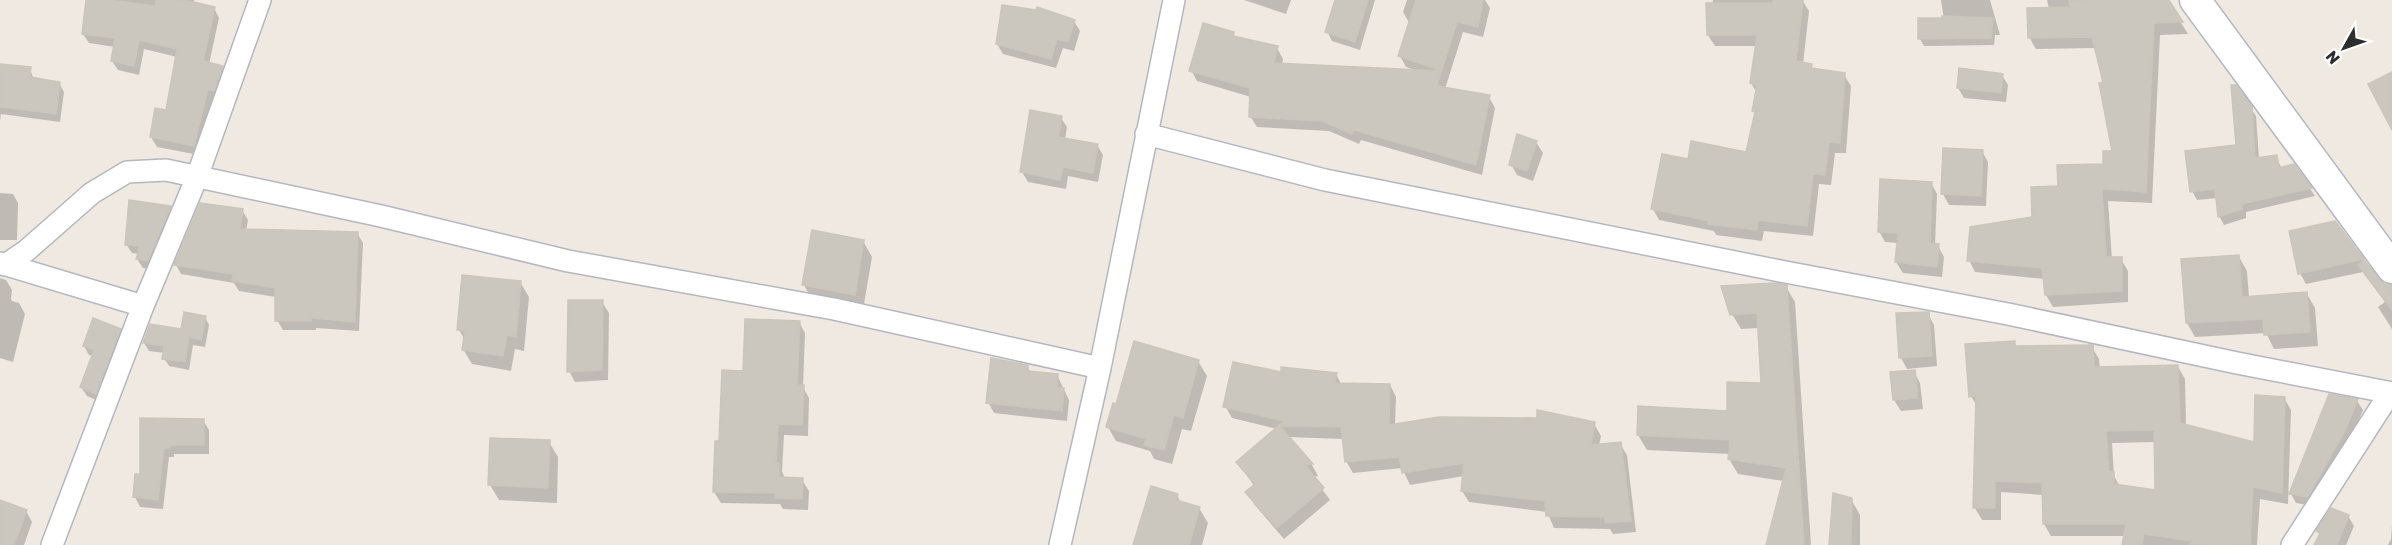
<svg xmlns="http://www.w3.org/2000/svg" width="2392" height="545" font-family="Rubik,sans-serif">
<style>
.shadow{fill:#0003;fill-rule:evenodd}
.building{fill:#cbc7bf;stroke:#cbc5ba;stroke-width:1.5;fill-rule:evenodd}
.lines{fill:none;stroke-linecap:round;stroke-linejoin:round}
.street-casing{stroke:#b4b7c1;stroke-width:24}
.secondary-casing{stroke:#b4b7c1;stroke-width:33}
.street{stroke:#fff;stroke-width:21}
.secondary{stroke:#fff;stroke-width:30}
</style>
<rect width="100%" height="100%" fill="#efe9e1"/>
<path class="shadow" d="M 87,0 L 194,0 L 194,4 L 214,8 L 219,18 L 209,64 L 222,68 L 227,77 L 219,99 L 213,98 L 199,155 L 157,147 L 151,137 L 167,112 L 177,57 L 144,49 L 139,75 L 118,70 L 112,61 L 115,47 L 89,43 L 83,34 Z
M 1244,0 L 1291,0 L 1286,14 Z
M 1335,0 L 1375,0 L 1360,50 L 1332,41 L 1327,31 Z
M 1407,0 L 1485,0 L 1490,8 L 1483,37 L 1463,32 L 1445,89 L 1489,97 L 1495,108 L 1482,175 L 1361,140 L 1359,144 L 1329,131 L 1257,127 L 1250,116 L 1251,97 L 1197,81 L 1191,70 L 1233,33 L 1236,38 L 1277,48 L 1283,59 L 1282,65 L 1415,70 L 1406,67 L 1400,56 L 1410,24 L 1403,12 Z
M 1713,0 L 1802,0 L 1809,11 L 1803,64 L 1811,66 L 1812,68 L 1844,75 L 1851,86 L 1846,153 L 1835,153 L 1831,185 L 1819,184 L 1813,236 L 1764,231 L 1762,241 L 1716,235 L 1714,231 L 1659,220 L 1653,209 L 1689,161 L 1747,154 L 1756,115 L 1754,111 L 1757,93 L 1751,83 L 1757,46 L 1715,46 L 1708,35 Z
M 1941,0 L 1990,0 L 2000,35 L 1995,35 L 1994,45 L 1924,46 L 1920,39 L 1944,20 Z
M 2047,0 L 2167,0 L 2188,34 L 2160,35 L 2152,203 L 2108,201 L 2112,259 L 2121,259 L 2128,271 L 2128,302 L 2053,307 L 2046,295 L 2045,279 L 1975,272 L 1969,260 L 2033,219 L 2059,187 L 2104,165 L 2114,153 L 2104,83 L 2096,48 L 2036,49 L 2029,37 L 2049,9 Z
M 1074,21 L 1080,31 L 1074,51 L 1063,48 L 1056,68 L 1003,54 L 997,44 Z
M 0,63 L 0,66 L 30,69 L 34,80 L 59,83 L 64,92 L 60,122 L 1,114 L 0,121 Z
M 2002,75 L 2008,85 L 2006,102 L 1964,98 L 1958,88 Z
M 2250,107 L 2256,116 L 2259,159 L 2276,157 L 2282,169 L 2294,166 L 2315,196 L 2246,212 L 2246,218 L 2224,225 L 2219,216 L 2218,198 L 2197,200 L 2192,191 L 2237,147 Z
M 1061,118 L 1067,127 L 1065,139 L 1097,145 L 1103,155 L 1098,182 L 1068,176 L 1066,189 L 1028,182 L 1022,172 Z
M 1536,142 L 1543,153 L 1533,181 L 1517,175 L 1511,164 Z
M 1982,151 L 1988,162 L 1986,206 L 1949,205 L 1943,194 Z
M 1931,183 L 1937,194 L 1935,245 L 1938,246 L 1944,257 L 1942,277 L 1903,273 L 1896,262 L 1898,243 L 1885,242 L 1879,231 Z
M 0,193 L 13,194 L 18,203 L 17,240 L 0,240 Z
M 170,207 L 175,216 L 153,269 L 143,268 L 137,259 L 139,254 L 132,253 L 126,244 Z
M 242,210 L 248,220 L 246,231 L 357,233 L 363,243 L 359,331 L 316,328 L 316,330 L 283,330 L 277,320 L 276,297 L 239,291 L 234,283 L 181,274 L 176,265 Z
M 2335,223 L 2384,285 L 2392,285 L 2392,329 L 2378,307 L 2385,302 L 2363,272 L 2306,284 L 2300,273 Z
M 863,241 L 872,257 L 863,310 L 813,301 L 804,285 Z
M 2239,257 L 2247,271 L 2249,298 L 2307,294 L 2315,308 L 2318,346 L 2274,349 L 2266,333 L 2195,337 L 2187,323 L 2183,260 Z
M 0,278 L 6,280 L 12,290 L 11,299 L 12,301 L 19,303 L 25,314 L 13,362 L 0,358 Z
M 520,282 L 529,297 L 524,351 L 515,349 L 511,371 L 472,364 L 463,349 L 465,340 L 459,330 Z
M 1786,287 L 1795,302 L 1811,545 L 1767,545 L 1784,481 L 1738,474 L 1729,459 L 1730,454 L 1647,450 L 1638,435 L 1728,413 L 1763,385 L 1759,328 L 1741,329 L 1732,314 Z
M 602,302 L 609,313 L 608,380 L 575,382 L 569,371 Z
M 1928,314 L 1934,325 L 1937,366 L 1907,369 L 1901,358 Z
M 205,317 L 209,325 L 205,347 L 193,345 L 189,370 L 169,366 L 164,358 L 165,353 L 149,351 L 144,343 L 182,331 Z
M 799,322 L 805,333 L 803,387 L 809,398 L 808,436 L 784,435 L 782,471 L 785,479 L 802,480 L 809,491 L 808,510 L 783,509 L 780,504 L 721,503 L 714,492 L 721,443 L 744,373 Z
M 120,330 L 125,339 L 101,402 L 87,396 L 81,387 L 94,356 L 89,355 L 84,346 Z
M 2014,343 L 2017,348 L 2092,347 L 2099,359 L 2100,369 L 2178,367 L 2185,379 L 2186,426 L 2255,444 L 2284,398 L 2291,410 L 2288,504 L 2260,499 L 2257,545 L 2123,545 L 2125,536 L 2051,536 L 2044,524 L 2044,495 L 2001,492 L 2001,520 L 1982,520 L 1975,508 L 1978,408 L 1971,396 ZM 2156,442 L 2156,492 L 2120,487 L 2114,476 L 2112,443 Z
M 1198,361 L 1207,376 L 1191,431 L 1182,429 L 1172,464 L 1154,459 L 1150,451 L 1116,441 L 1108,427 Z
M 1027,366 L 1031,373 L 1057,375 L 1069,400 L 1067,421 L 994,413 L 988,402 Z
M 1914,372 L 1920,383 L 1923,409 L 1901,411 L 1894,400 Z
M 1282,374 L 1336,374 L 1341,384 L 1390,385 L 1396,397 L 1395,426 L 1594,424 L 1601,436 L 1599,446 L 1620,444 L 1627,455 L 1636,532 L 1613,534 L 1610,529 L 1554,528 L 1547,512 L 1469,502 L 1462,491 L 1464,476 L 1410,485 L 1402,468 L 1353,473 L 1346,461 L 1344,439 L 1287,437 L 1312,465 L 1318,476 L 1313,477 L 1330,500 L 1284,539 L 1254,504 L 1247,492 L 1254,486 L 1238,462 L 1277,429 L 1232,418 L 1225,406 Z
M 2330,395 L 2357,401 L 2363,410 L 2351,439 L 2313,506 L 2296,503 L 2291,494 Z
M 141,420 L 203,420 L 209,430 L 209,454 L 174,454 L 174,457 L 169,457 L 163,509 L 140,507 L 135,497 L 142,476 Z
M 549,442 L 558,457 L 557,503 L 499,500 L 490,485 Z
M 1177,495 L 1181,503 L 1199,508 L 1208,523 L 1202,545 L 1135,545 Z
M 1851,499 L 1860,515 L 1860,545 L 1830,545 Z
M 0,502 L 26,511 L 32,522 L 24,545 L 3,545 L 0,543 Z
M 2348,516 L 2354,526 L 2346,545 L 2316,545 L 2320,536 L 2318,531 Z
M 2392,525 L 2392,545 L 2388,545 L 2391,539 Z"/>
<path class="building" d="M 86,0 L 109,0 L 155,6 L 156,0 L 189,1 L 215,7 L 203,61 L 223,66 L 214,91 L 208,89 L 194,146 L 150,137 L 155,108 L 166,110 L 177,49 L 139,40 L 134,66 L 111,61 L 115,38 L 82,34 Z
M 1335,0 L 1368,0 L 1355,42 L 1325,32 Z
M 1416,0 L 1483,0 L 1478,27 L 1457,22 L 1437,86 L 1490,95 L 1476,165 L 1354,130 L 1352,134 L 1322,121 L 1249,117 L 1250,88 L 1189,71 L 1203,23 L 1234,32 L 1233,36 L 1278,46 L 1274,63 L 1442,71 L 1398,56 Z
M 1773,0 L 1803,0 L 1796,61 L 1812,64 L 1811,68 L 1845,73 L 1840,143 L 1829,142 L 1825,175 L 1813,174 L 1807,226 L 1758,220 L 1757,230 L 1708,224 L 1709,221 L 1651,209 L 1662,154 L 1688,159 L 1691,141 L 1746,152 L 1755,112 L 1752,111 L 1757,85 L 1750,83 L 1757,35 L 1707,35 L 1706,3 L 1773,3 Z
M 2103,0 L 2169,0 L 2183,22 L 2154,23 L 2146,192 L 2102,189 L 2106,257 L 2122,257 L 2122,291 L 2045,295 L 2042,268 L 1967,261 L 1970,227 L 2032,217 L 2031,187 L 2058,186 L 2057,165 L 2103,164 L 2103,151 L 2112,151 L 2099,83 L 2103,82 L 2092,37 L 2028,38 L 2027,8 L 2070,7 L 2069,1 Z
M 1002,5 L 1036,10 L 1037,7 L 1075,20 L 1068,42 L 1057,39 L 1051,59 L 996,44 Z
M 1942,16 L 1993,18 L 1991,38 L 1918,39 L 1918,18 L 1942,18 Z
M 0,64 L 31,67 L 30,77 L 60,82 L 56,114 L 0,107 Z
M 1959,68 L 2003,74 L 2001,93 L 1957,88 Z
M 2392,72 L 2392,130 L 2368,84 Z
M 2231,85 L 2236,85 L 2252,106 L 2255,158 L 2277,155 L 2279,168 L 2294,164 L 2312,188 L 2242,204 L 2242,209 L 2218,217 L 2215,189 L 2190,192 L 2185,151 L 2236,145 Z
M 1030,110 L 1062,116 L 1058,137 L 1098,144 L 1093,173 L 1063,167 L 1060,180 L 1020,172 Z
M 1517,134 L 1537,141 L 1527,171 L 1509,165 Z
M 1943,148 L 1983,150 L 1981,196 L 1941,194 Z
M 1880,179 L 1932,182 L 1930,243 L 1939,244 L 1937,267 L 1895,262 L 1898,233 L 1878,232 Z
M 129,200 L 171,206 L 148,261 L 136,259 L 140,246 L 125,245 Z
M 200,203 L 243,209 L 240,229 L 358,232 L 355,322 L 311,318 L 311,321 L 275,321 L 275,288 L 232,281 L 233,274 L 174,265 Z
M 2335,221 L 2364,259 L 2298,274 L 2289,231 Z
M 812,230 L 864,240 L 855,295 L 802,285 Z
M 2239,255 L 2242,297 L 2307,292 L 2310,332 L 2264,335 L 2263,319 L 2186,323 L 2181,259 Z
M 2364,260 L 2379,279 L 2385,284 L 2392,285 L 2392,310 L 2358,265 Z
M 462,275 L 521,281 L 516,337 L 507,335 L 503,356 L 462,350 L 465,331 L 457,330 Z
M 1774,283 L 1787,285 L 1804,545 L 1766,545 L 1786,468 L 1728,459 L 1730,440 L 1637,435 L 1638,406 L 1727,411 L 1727,382 L 1761,383 L 1757,313 L 1730,315 L 1721,286 Z
M 568,300 L 603,300 L 602,370 L 567,372 Z
M 184,312 L 206,316 L 201,340 L 189,337 L 185,362 L 162,359 L 164,346 L 143,343 L 150,324 L 181,329 Z
M 1929,312 L 1932,356 L 1899,358 L 1896,313 Z
M 93,318 L 121,329 L 96,394 L 80,387 L 94,350 L 83,346 Z
M 745,319 L 800,321 L 797,385 L 804,385 L 802,425 L 778,424 L 776,463 L 779,463 L 779,477 L 803,478 L 802,499 L 775,498 L 776,493 L 713,492 L 715,441 L 719,441 L 722,370 L 743,371 Z
M 1134,341 L 1199,360 L 1183,418 L 1174,415 L 1164,450 L 1144,445 L 1146,439 L 1106,427 L 1113,403 L 1116,404 Z
M 2015,341 L 2015,346 L 2093,345 L 2094,367 L 2178,365 L 2180,423 L 2254,442 L 2255,395 L 2285,397 L 2282,493 L 2253,487 L 2250,545 L 2190,544 L 2191,541 L 2144,534 L 2142,545 L 2122,545 L 2126,524 L 2043,524 L 2042,483 L 1995,481 L 1995,508 L 1973,508 L 1976,396 L 1969,397 L 1965,344 ZM 2154,430 L 2155,490 L 2114,484 L 2114,472 L 2109,472 L 2106,431 Z
M 991,358 L 1028,365 L 1028,371 L 1058,374 L 1057,387 L 1064,388 L 1062,411 L 986,403 Z
M 1233,362 L 1281,372 L 1281,367 L 1337,373 L 1335,383 L 1390,384 L 1389,425 L 1439,417 L 1537,418 L 1537,410 L 1595,422 L 1591,445 L 1621,442 L 1631,521 L 1605,523 L 1605,517 L 1546,516 L 1545,501 L 1461,491 L 1464,463 L 1402,473 L 1399,457 L 1345,462 L 1341,427 L 1280,426 L 1313,464 L 1305,465 L 1324,488 L 1277,528 L 1245,492 L 1255,484 L 1236,462 L 1284,421 L 1223,407 Z
M 1915,370 L 1918,398 L 1893,400 L 1890,372 Z
M 2329,394 L 2358,399 L 2346,429 L 2308,497 L 2289,494 Z
M 140,418 L 204,419 L 204,445 L 170,445 L 170,448 L 164,448 L 158,500 L 133,497 L 135,474 L 140,474 Z
M 490,438 L 550,440 L 548,488 L 488,485 Z
M 1151,486 L 1178,494 L 1176,500 L 1200,507 L 1189,545 L 1133,545 Z
M 1833,493 L 1852,498 L 1851,545 L 1829,545 Z
M 0,500 L 27,510 L 14,545 L 0,545 Z
M 2331,508 L 2349,515 L 2337,545 L 2314,545 L 2320,533 L 2316,531 Z"/>
<g class="lines">
<defs>
<path id="street" d="M 1146,134 L 1325,180 L 1780,271 L 2008,314 L 2237,363 L 2392,393
M 0,263 L 143,306
M 5,265 L 26,251 L 92,193 L 127,172 L 166,170 L 381,216 L 568,261 L 834,309 L 1100,368
M 52,545 L 143,306 L 197,177 L 260,0
M 1060,545 L 1100,368 L 1174,0
M 2292,545 L 2390,393"/>
<path id="secondary" d="M 2195,0 L 2392,268"/>
</defs>
<use href="#street" class="street-casing"/>
<use href="#secondary" class="secondary-casing"/>
<use href="#street" class="street"/>
<use href="#secondary" class="secondary"/>
</g>
<g transform="translate(2344 48) rotate(230)" stroke="#ffffff" stroke-width="4.5" paint-order="stroke">
<path d="M0-4.5L10 22L0 15L-10 22Z" fill="#2e2e2e"/>
<text y="-9" font-size="16" font-weight="bold" text-anchor="middle" fill="#2e2e2e">N</text>
</g>
</svg>
